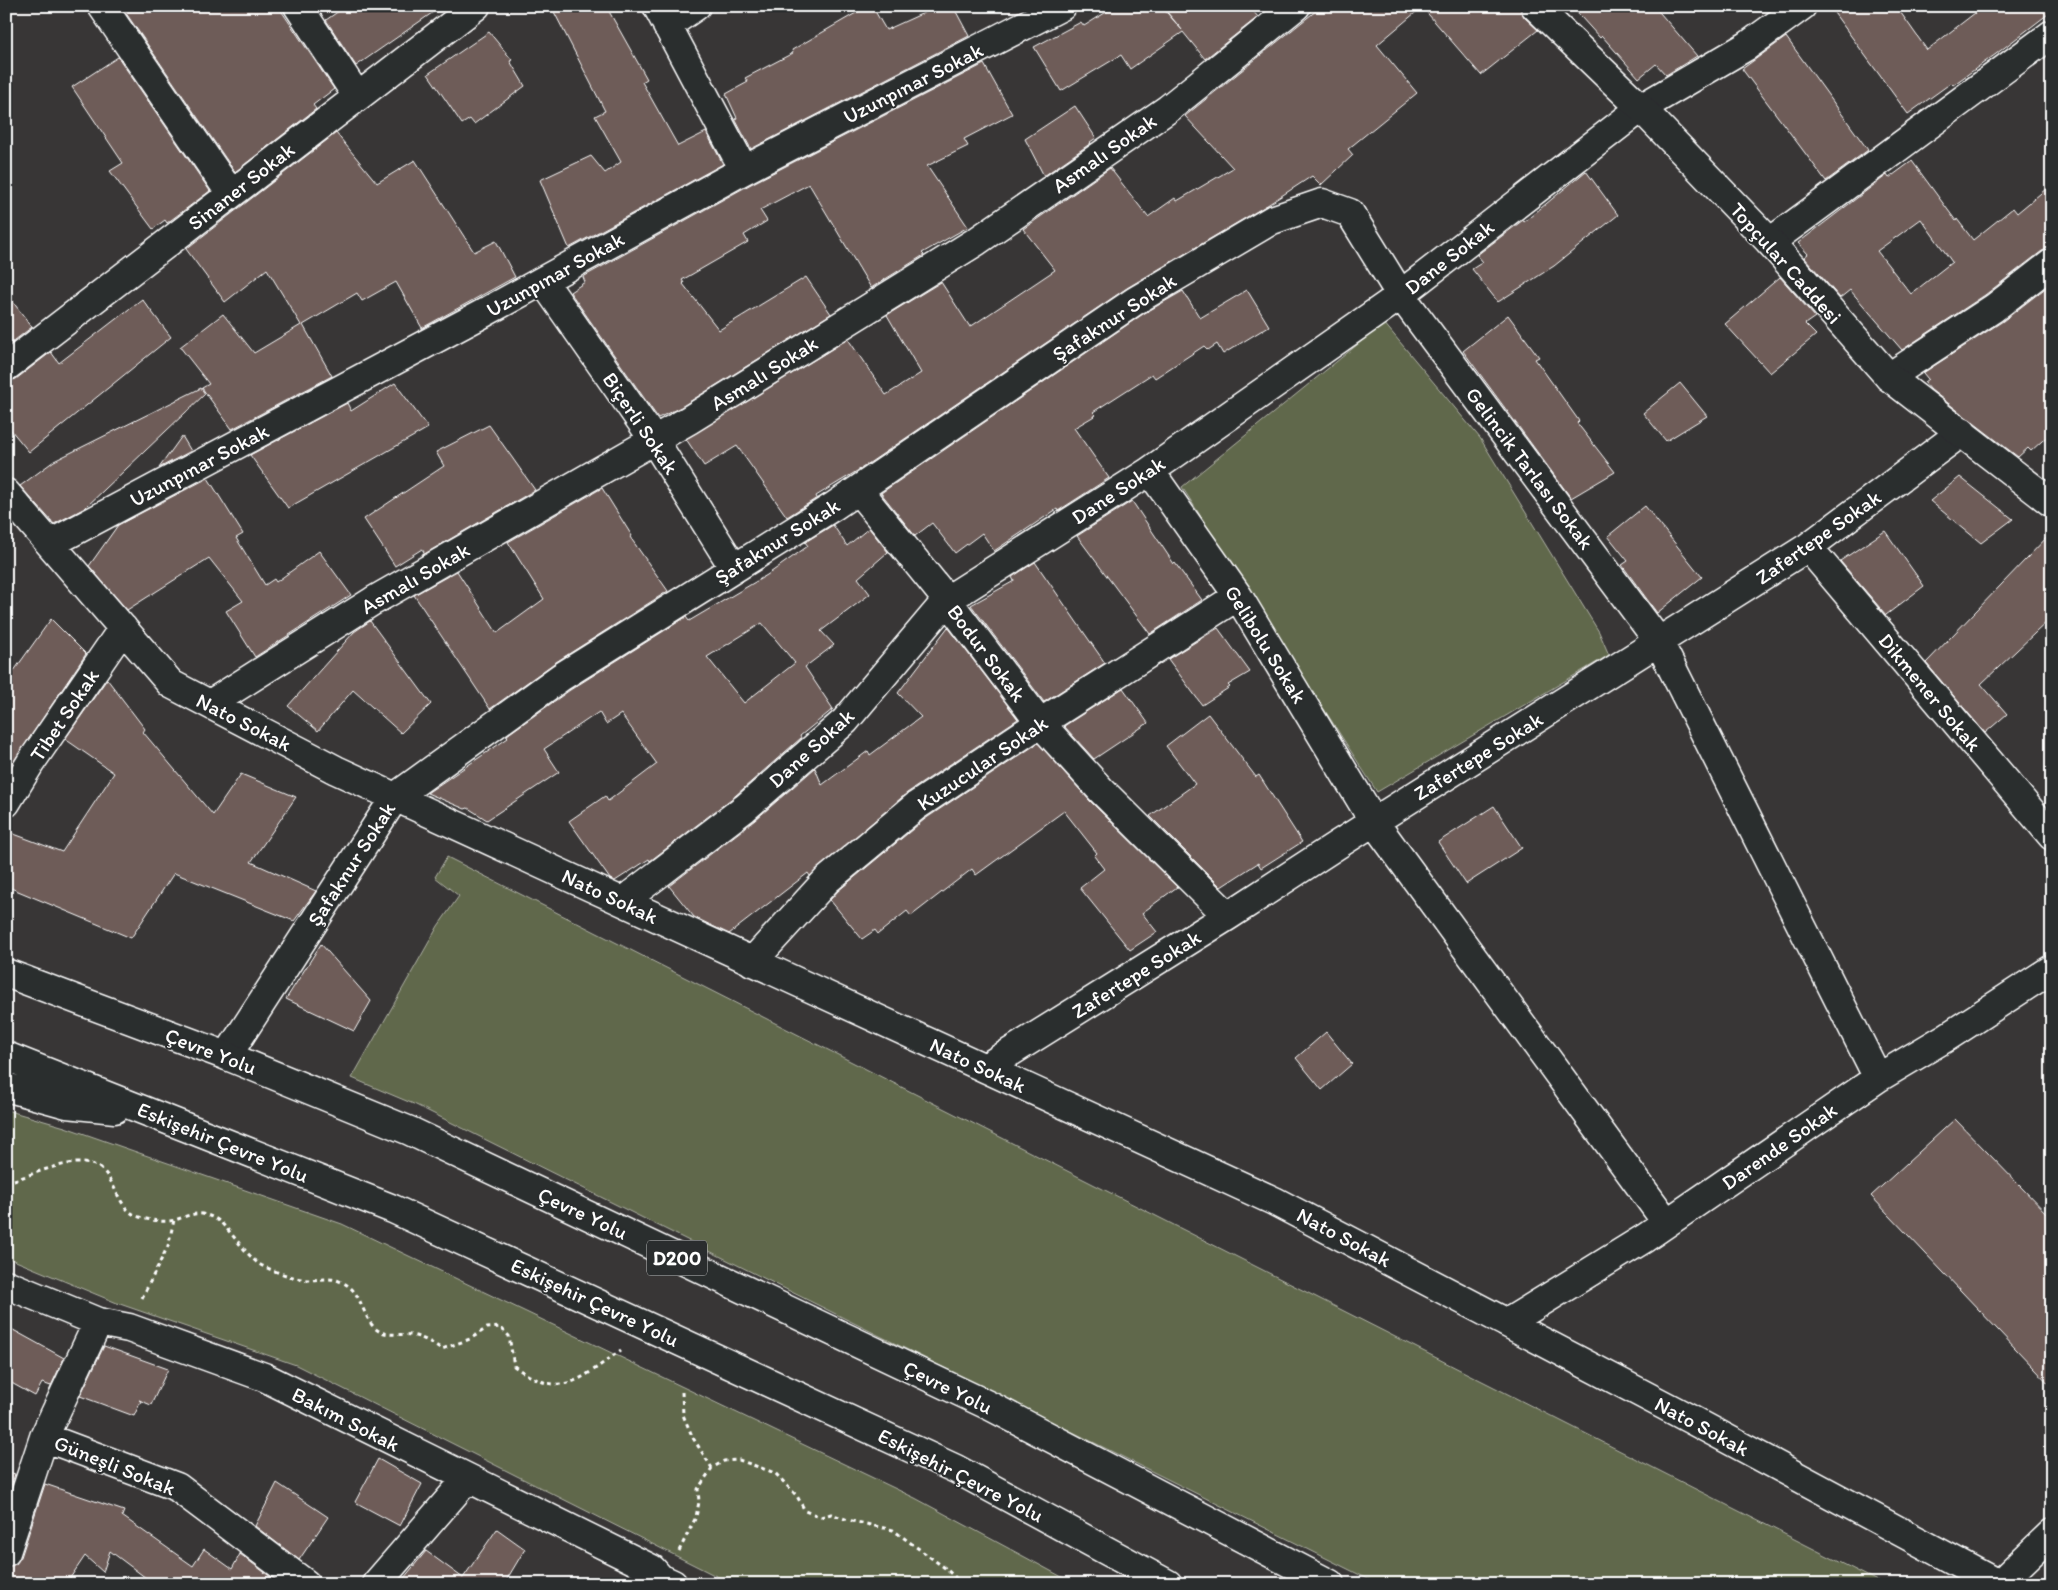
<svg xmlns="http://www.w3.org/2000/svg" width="2058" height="1590" font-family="Itim,sans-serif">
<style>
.green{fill:#60674c;stroke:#b0b3a6}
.building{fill:#6e5c58;stroke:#fff;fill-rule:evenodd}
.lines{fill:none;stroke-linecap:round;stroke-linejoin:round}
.minor-casing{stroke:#fff;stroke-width:31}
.tertiary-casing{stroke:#fff;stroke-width:31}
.trunk-casing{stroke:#fff;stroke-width:31}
.path{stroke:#fff;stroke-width:3;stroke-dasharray:4 4;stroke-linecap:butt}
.minor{stroke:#2a2d2e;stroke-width:28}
.tertiary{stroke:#2a2d2e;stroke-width:28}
.trunk{stroke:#2a2d2e;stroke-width:28}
.labels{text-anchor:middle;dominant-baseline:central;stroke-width:4;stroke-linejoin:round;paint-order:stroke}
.shield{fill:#2a2d2e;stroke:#bfc0c0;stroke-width:1}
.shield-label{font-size:20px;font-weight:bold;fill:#fff}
.street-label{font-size:21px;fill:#fff;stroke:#2a2d2e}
</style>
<rect width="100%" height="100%" fill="#383636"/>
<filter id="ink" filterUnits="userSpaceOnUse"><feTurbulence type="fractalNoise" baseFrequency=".02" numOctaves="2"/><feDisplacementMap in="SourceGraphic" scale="10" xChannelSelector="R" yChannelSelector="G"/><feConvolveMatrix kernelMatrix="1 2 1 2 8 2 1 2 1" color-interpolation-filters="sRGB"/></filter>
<g filter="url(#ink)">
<path class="green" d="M 1384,323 L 1480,438 L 1599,632 L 1609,655 L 1377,792 L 1182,487 Z
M 447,857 L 1883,1584 L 1378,1584 L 416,1105 L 352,1078 L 438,926 L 459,896 L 435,877 Z
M 6,1110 L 65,1127 L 342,1224 L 915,1498 L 1075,1584 L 732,1584 L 296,1365 L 117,1303 L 6,1257 Z"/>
<path class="building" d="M 121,6 L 278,6 L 334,89 L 313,105 L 316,109 L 235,172 Z
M 346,6 L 442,6 L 356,66 L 326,20 Z
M 551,6 L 606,6 L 647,79 L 642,82 L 678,146 L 706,132 L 723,164 L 569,248 L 540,180 L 591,156 L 605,173 L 621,162 L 595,116 L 605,111 Z
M 868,6 L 872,6 L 886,30 L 939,6 L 953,6 L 969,36 L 751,149 L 735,119 L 737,118 L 726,94 L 748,82 L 745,78 L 793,53 L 792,50 Z
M 1116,6 L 1161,6 L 1182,30 L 1162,6 L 1249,6 L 1258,17 L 1205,59 L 1183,32 L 1130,69 L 1121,55 L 1061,91 L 1034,47 L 1081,22 L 1084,26 Z
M 1322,6 L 1520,6 L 1524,17 L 1538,30 L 1481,75 L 1422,7 L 1377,45 L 1417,93 L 1348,149 L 1353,155 L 1321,185 L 1312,176 L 1269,204 L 1127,288 L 862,468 L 816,496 L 817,498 L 787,517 L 737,446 L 704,466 L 686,439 L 848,339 L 886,395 L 921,373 L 887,315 L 941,282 L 970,327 L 1055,270 L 1023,229 L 1110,168 L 1148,217 L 1175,198 L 1177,201 L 1233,168 L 1185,116 Z
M 1571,6 L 1654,6 L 1697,56 L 1666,75 L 1656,64 L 1639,78 L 1602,36 L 1600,38 Z
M 1829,6 L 1896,6 L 1927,50 L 1984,6 L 2052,6 L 2052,11 L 1996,54 L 1953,85 L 1951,83 L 1908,114 Z
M 489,32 L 512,60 L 510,61 L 525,86 L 474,124 L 470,119 L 462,124 L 428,74 Z
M 1786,37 L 1868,150 L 1826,181 L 1742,69 Z
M 118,57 L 210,191 L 167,223 L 165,220 L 153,229 L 110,171 L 123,163 L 72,87 Z
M 984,64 L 1012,114 L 964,139 L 968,146 L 927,166 L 968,227 L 922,253 L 924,255 L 871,288 L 809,184 L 760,210 L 767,221 L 744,235 L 748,242 L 682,280 L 684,283 L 683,284 L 719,330 L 806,277 L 831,314 L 681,407 L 658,418 L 570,292 L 585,282 L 583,277 L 751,184 Z
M 1075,106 L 1096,138 L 1090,142 L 1091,143 L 1044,176 L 1025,139 Z
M 336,133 L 377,183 L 415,160 L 474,252 L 496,241 L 515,277 L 422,328 L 396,282 L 362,301 L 357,293 L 303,325 L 332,376 L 232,429 L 202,388 L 209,384 L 180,347 L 223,314 L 254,353 L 301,325 L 267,269 L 225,302 L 186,249 Z
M 1912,161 L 1956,221 L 1957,219 L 1973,240 L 2013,208 L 2017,213 L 2052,184 L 2052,248 L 2042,251 L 1985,295 L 1902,350 L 1850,290 L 1840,298 L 1804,257 L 1808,254 L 1798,243 L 1887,175 L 1889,178 ZM 1921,219 L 1952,262 L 1911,294 L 1877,251 Z
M 1586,171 L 1618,215 L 1554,266 L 1498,302 L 1472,269 L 1483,262 L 1477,255 L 1523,220 L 1524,222 Z
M 1780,277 L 1815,317 L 1805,324 L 1816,335 L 1770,373 L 1725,324 Z
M 2052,283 L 2052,432 L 2031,451 L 2028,448 L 2018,457 L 1931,390 L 1924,382 L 1928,379 L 1923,373 L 2003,321 Z
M 1247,290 L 1269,326 L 1223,354 L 1217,344 L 1208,350 L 1204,346 L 1155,378 L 1152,374 L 1093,412 L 1096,415 L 1074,428 L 1109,478 L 1058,511 L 1057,509 L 994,551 L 982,533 L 955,553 L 932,523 L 915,536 L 881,493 L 1143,314 L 1183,291 L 1200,318 Z
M 6,293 L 32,327 L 6,347 Z
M 142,299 L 171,337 L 29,452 L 6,424 L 6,382 L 16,379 L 51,352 L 59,363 Z
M 1508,315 L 1539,357 L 1535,359 L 1579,421 L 1577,423 L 1615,472 L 1571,498 L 1463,351 Z
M 395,383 L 428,428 L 288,508 L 250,455 L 347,403 L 351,411 Z
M 1680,383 L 1707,416 L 1666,441 L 1643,413 Z
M 201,388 L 205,394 L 85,508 L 54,524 L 20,486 L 54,461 Z
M 489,425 L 535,490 L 421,556 L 424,552 L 422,549 L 395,566 L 364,519 L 444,466 L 436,452 Z
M 182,436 L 191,451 L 159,468 Z
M 1960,477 L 2013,519 L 1981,543 L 1930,501 Z
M 208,478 L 243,534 L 236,538 L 265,585 L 274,579 L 276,582 L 319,551 L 351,595 L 255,657 L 226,611 L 243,601 L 209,558 L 127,610 L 89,566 L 118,525 Z
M 602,488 L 632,536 L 630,537 L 668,591 L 553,664 L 490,709 L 414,595 L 457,571 L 497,633 L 544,599 L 508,542 Z
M 1132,501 L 1174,564 L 1175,563 L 1202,600 L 1150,634 L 1077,536 Z
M 1645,506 L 1702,577 L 1657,613 L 1622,565 L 1628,561 L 1608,536 Z
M 833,525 L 847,546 L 869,528 L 888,552 L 858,578 L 870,594 L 821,631 L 834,645 L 805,667 L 833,709 L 800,736 L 801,738 L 735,796 L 650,861 L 649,859 L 615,881 L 610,879 L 569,821 L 605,796 L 608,801 L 657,764 L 621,714 L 606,724 L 599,712 L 544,749 L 559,772 L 487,820 L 468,808 L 465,809 L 427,793 L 508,738 L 507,735 L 570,690 L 686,617 L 689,621 L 767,575 L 808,546 L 805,542 ZM 762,623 L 795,663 L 744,703 L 707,657 Z
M 1885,531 L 1924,586 L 1886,615 L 1840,561 Z
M 2052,532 L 2052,617 L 1981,684 L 2007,714 L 1985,733 L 1926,663 Z
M 1035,562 L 1105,663 L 1044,702 L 971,605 L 1014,581 L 1012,577 Z
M 51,619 L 86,654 L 6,773 L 6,682 Z
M 370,621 L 431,704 L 401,733 L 353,690 L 318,731 L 288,706 L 354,632 Z
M 948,627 L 1018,719 L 907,793 L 810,876 L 808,873 L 729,934 L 694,917 L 669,886 L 755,820 L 815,768 L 822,785 L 868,751 L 870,755 L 921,717 L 898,693 Z
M 1218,628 L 1250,672 L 1228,685 L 1230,687 L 1202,705 L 1168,659 Z
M 107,679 L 145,729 L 143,732 L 213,815 L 241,774 L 296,797 L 251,862 L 316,891 L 294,921 L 174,873 L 131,938 L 6,886 L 6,831 L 62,852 L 114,773 L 65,739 Z
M 1123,688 L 1148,723 L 1094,759 L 1064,726 Z
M 1208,714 L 1256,777 L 1259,775 L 1302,842 L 1261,868 L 1258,863 L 1221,887 L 1150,816 L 1195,784 L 1166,746 Z
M 1038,743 L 1090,801 L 1177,887 L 1142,913 L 1157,932 L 1130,950 L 1080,888 L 1104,869 L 1094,856 L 1097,853 L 1064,811 L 976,875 L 972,869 L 911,916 L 907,911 L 878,934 L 875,930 L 862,939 L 830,900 L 838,891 L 925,819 Z
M 1494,806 L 1522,848 L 1466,884 L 1438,842 Z
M 321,944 L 371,1001 L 354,1031 L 286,999 Z
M 1326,1032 L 1352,1064 L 1322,1090 L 1296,1058 Z
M 1955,1119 L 2052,1219 L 2052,1387 L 1871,1196 Z
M 6,1326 L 64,1358 L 51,1386 L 42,1383 L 35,1396 L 6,1380 Z
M 104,1346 L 168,1369 L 151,1405 L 139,1400 L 141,1401 L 134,1416 L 80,1396 Z
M 378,1459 L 422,1484 L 400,1526 L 355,1502 Z
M 6,1471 L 15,1474 L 6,1501 Z
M 277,1483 L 328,1517 L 299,1560 L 255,1526 Z
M 45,1484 L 124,1511 L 122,1516 L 193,1566 L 204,1549 L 232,1569 L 240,1554 L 280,1584 L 154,1584 L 110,1551 L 103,1572 L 85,1556 L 66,1584 L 6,1584 L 6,1567 L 16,1564 L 21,1557 Z
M 497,1529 L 525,1549 L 504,1584 L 399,1584 L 426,1551 L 463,1578 Z"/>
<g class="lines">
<defs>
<path id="minor" d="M 102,6 L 231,194
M 298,6 L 357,96
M 657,6 L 744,170
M 667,26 L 696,6
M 1770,242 L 2052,34
M 543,281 L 654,440 L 734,568
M 6,367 L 476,6
M 1889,377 L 1994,308 L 2052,263
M 1150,471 L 1238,596 L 1374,822 L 1667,1223
M 858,490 L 947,600 L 1040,723 L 1101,790 L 1228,916
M 6,493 L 171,684 L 336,770 L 1274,1201 L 1675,1411 L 1998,1584
M 50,544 L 482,314 L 744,170 L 1062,6
M 1808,547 L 2052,836
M 210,704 L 373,601 L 689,420 L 977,241 L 1168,109 L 1296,6
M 6,803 L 31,762 L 123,628
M 623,901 L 745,808 L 845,721 L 947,600 L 1150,471 L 1387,305 L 1641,108 L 1747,46 L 1802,6
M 752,962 L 827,880 L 916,806 L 1040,723 L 1238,596
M 227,1056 L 395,797 L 561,677 L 834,506 L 1135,301 L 1272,220 L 1322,203 L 1350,213 L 1400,294 L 1659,642 L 1878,1078
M 985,1068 L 1228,916 L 1337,845 L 1808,547 L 1962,432
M 6,1284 L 98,1322 L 129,1328 L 264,1377 L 652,1569 L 660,1578 L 673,1584
M 1507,1323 L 1645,1238 L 1878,1078 L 1947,1037 L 2052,969
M 44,1437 L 177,1487 L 306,1584
M 6,1552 L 44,1437 L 98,1322
M 376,1584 L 467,1479
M 1999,1584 L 2052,1533"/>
<path id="tertiary" d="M 1535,6 L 1641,108 L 1770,242 L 1889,377 L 2052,503"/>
<path id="trunk" d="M 6,973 L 227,1056 L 410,1131 L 992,1407 L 1330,1584
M 6,1056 L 393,1209 L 956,1469 L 1168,1584
M 6,1087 L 67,1104 L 115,1109"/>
</defs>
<use href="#minor" class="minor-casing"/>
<use href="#tertiary" class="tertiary-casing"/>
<use href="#trunk" class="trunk-casing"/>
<path class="path" d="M 6,1181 L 14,1180 C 37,1173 66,1159 91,1164 C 116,1170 114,1207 137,1216 C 147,1220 164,1223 175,1220 C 190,1215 198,1210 214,1218 C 225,1222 245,1254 259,1264 C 269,1270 298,1280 309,1280 C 318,1280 330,1277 339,1281 C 361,1289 360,1309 372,1325 C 382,1338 398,1333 411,1335 C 422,1337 432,1343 442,1349 L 470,1339 L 487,1328 L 500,1327 L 509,1336 L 514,1366 C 562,1401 579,1380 621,1350
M 142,1298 L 168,1246 L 174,1220
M 682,1392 L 683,1415 L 693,1438 L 712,1468
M 679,1551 L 696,1517 L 699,1502 L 698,1489 L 712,1468 L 724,1461 L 739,1460 L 775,1473 L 797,1496 L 805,1511 L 821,1517 L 831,1514 L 848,1520 L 893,1530 L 945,1568 L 962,1584"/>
<use href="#minor" class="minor"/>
<use href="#tertiary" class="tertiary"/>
<use href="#trunk" class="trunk"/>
</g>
</g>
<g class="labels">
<rect class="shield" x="647" y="1240.5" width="60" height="35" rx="4"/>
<g class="shield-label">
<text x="677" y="1258">D200</text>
</g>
<g class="street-label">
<text transform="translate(913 83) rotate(-27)">Uzunpınar Sokak</text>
<text transform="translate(1104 153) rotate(-35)">Asmalı Sokak</text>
<text transform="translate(241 186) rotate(-38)">Sinaner Sokak</text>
<text transform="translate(1449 257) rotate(-38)">Dane Sokak</text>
<text transform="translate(1786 263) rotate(48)">Topçular Caddesi</text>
<text transform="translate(555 274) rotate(-29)">Uzunpınar Sokak</text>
<text transform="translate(1114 317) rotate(-33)">Şafaknur Sokak</text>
<text transform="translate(764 373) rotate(-32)">Asmalı Sokak</text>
<text transform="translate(641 423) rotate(56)">Biçerli Sokak</text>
<text transform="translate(199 465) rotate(-28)">Uzunpınar Sokak</text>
<text transform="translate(1530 468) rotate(53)">Gelincik Tarlası Sokak</text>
<text transform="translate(1118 490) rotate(-33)">Dane Sokak</text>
<text transform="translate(1818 537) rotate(-35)">Zafertepe Sokak</text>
<text transform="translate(777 541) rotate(-32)">Şafaknur Sokak</text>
<text transform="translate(415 578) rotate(-30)">Asmalı Sokak</text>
<text transform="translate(1266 644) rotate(58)">Gelibolu Sokak</text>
<text transform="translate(987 653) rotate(53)">Bodur Sokak</text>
<text transform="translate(1930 692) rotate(50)">Dikmener Sokak</text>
<text transform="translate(64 715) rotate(-56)">Tibet Sokak</text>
<text transform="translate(244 722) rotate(27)">Nato Sokak</text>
<text transform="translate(811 748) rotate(-42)">Dane Sokak</text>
<text transform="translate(1478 756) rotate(-32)">Zafertepe Sokak</text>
<text transform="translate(982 763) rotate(-34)">Kuzucular Sokak</text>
<text transform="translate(351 864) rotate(-57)">Şafaknur Sokak</text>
<text transform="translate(610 896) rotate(25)">Nato Sokak</text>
<text transform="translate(1136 974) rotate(-32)">Zafertepe Sokak</text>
<text transform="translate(211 1051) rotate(21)">Çevre Yolu</text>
<text transform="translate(978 1065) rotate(25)">Nato Sokak</text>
<text transform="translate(223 1142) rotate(22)">Eskişehir Çevre Yolu</text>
<text transform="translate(1779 1146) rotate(-35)">Darende Sokak</text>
<text transform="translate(583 1213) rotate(25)">Çevre Yolu</text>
<text transform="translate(1344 1237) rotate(28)">Nato Sokak</text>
<text transform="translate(595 1302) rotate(25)">Eskişehir Çevre Yolu</text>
<text transform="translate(948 1387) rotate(26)">Çevre Yolu</text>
<text transform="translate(346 1419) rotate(27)">Bakım Sokak</text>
<text transform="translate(1702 1426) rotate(28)">Nato Sokak</text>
<text transform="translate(115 1465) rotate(22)">Güneşli Sokak</text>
<text transform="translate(961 1475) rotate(27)">Eskişehir Çevre Yolu</text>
</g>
</g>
<rect width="2058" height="1590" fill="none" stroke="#2a2d2e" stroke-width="25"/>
<rect x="12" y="12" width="2033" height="1565" fill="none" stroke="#fff" stroke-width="2" filter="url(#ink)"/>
</svg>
